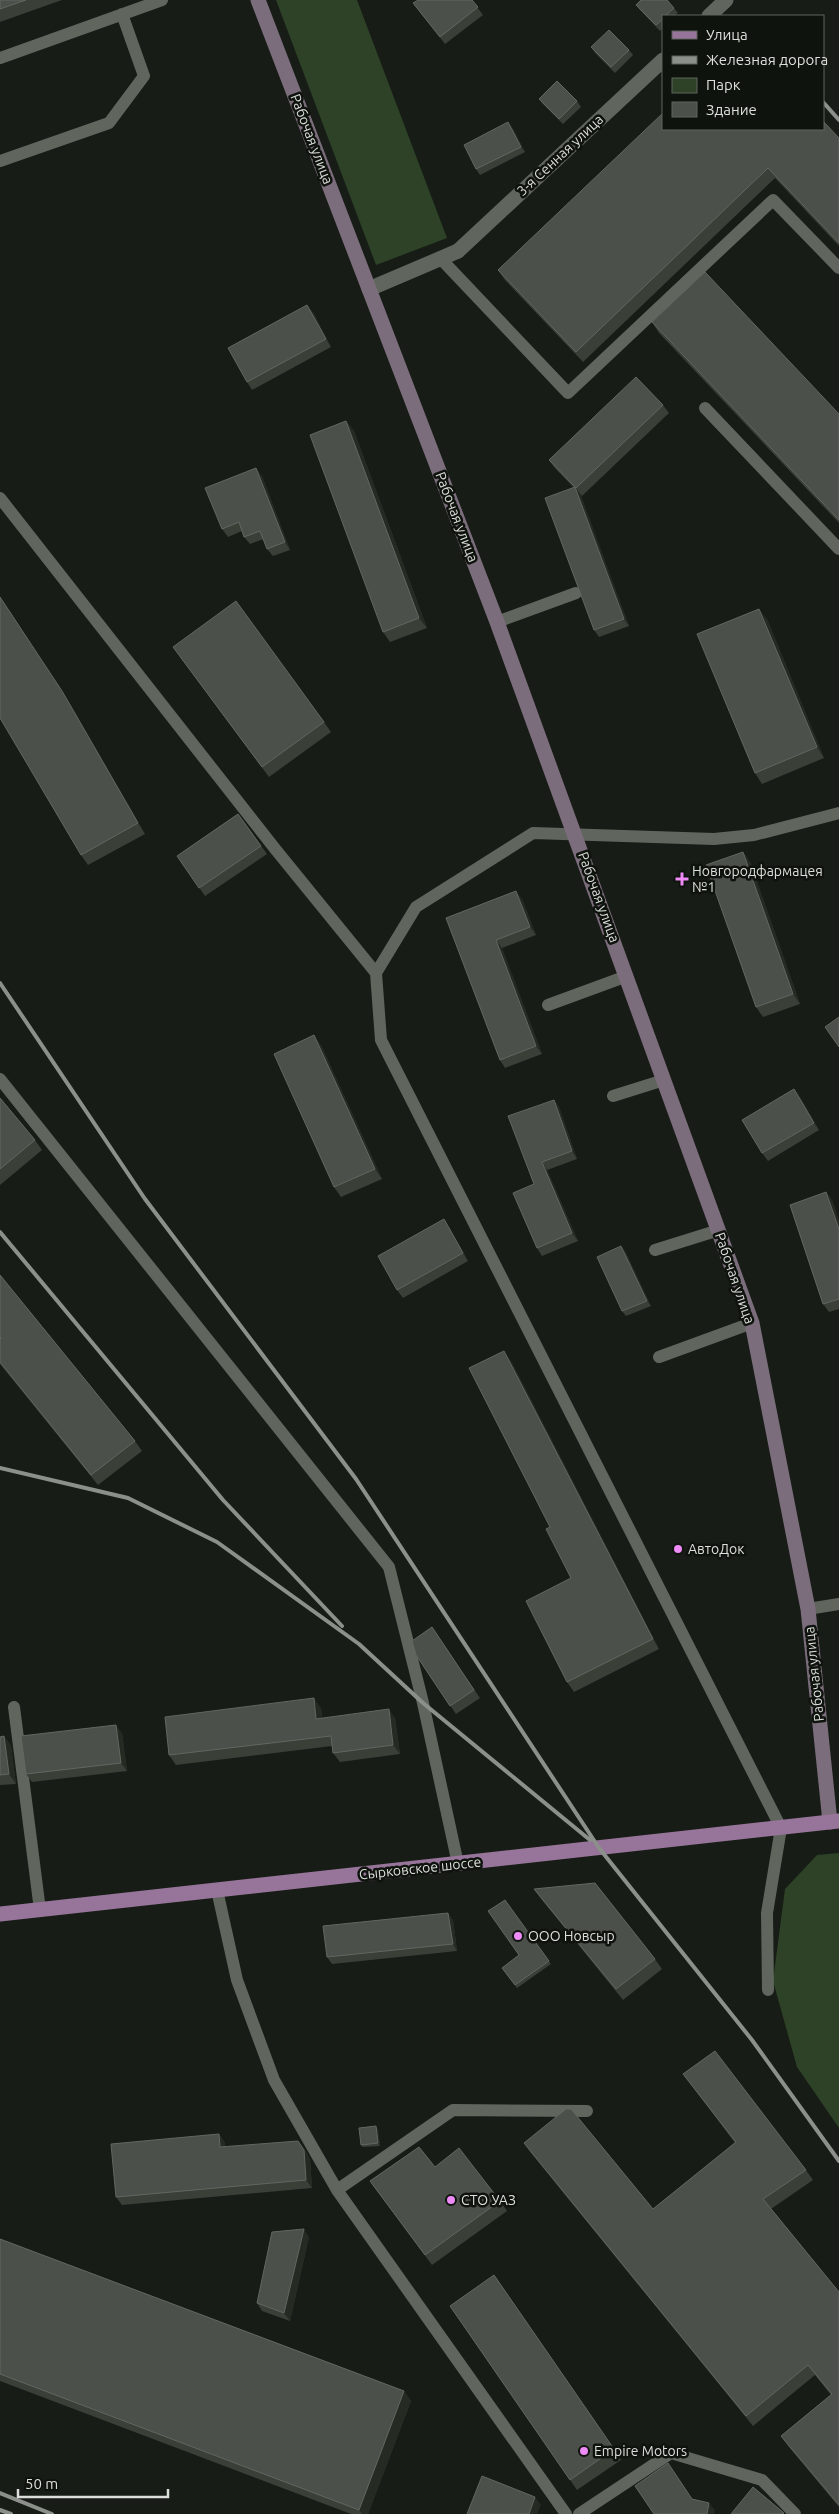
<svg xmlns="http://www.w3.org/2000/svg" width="839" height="2514" font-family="Ubuntu,sans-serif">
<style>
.green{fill:#2d4226}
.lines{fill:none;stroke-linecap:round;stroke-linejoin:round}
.service{stroke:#60665e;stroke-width:12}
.pedestrian{stroke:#60665e;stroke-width:15}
.minor{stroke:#60665e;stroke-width:15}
.secondary{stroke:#7b6d7b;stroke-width:15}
.primary{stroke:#977499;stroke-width:15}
.rail{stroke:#8c908b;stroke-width:4}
.wall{fill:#3a3f38}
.shaded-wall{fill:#252a23}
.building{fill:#4c504a;stroke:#626760}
.poi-dot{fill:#ee8bf7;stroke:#0f130d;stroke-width:2}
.labels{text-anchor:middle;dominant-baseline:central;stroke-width:5;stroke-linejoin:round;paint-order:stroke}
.street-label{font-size:14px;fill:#dcdfdb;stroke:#0f130d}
.poi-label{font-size:14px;fill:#dcdfdb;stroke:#0f130d;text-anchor:start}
</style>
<rect width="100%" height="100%" fill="#171c16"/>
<path class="green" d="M 276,0 L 357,0 L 447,238 L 376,265 Z
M 839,1853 L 839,2128 L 797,2067 L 773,1981 L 785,1889 L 817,1855 Z"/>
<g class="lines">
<path class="service" d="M 0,58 L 162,0
M 0,161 L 109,123 L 144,76 L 122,14
M 441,259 L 568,393 L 773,200 L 839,268
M 705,408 L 839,549
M 0,498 L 276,850 L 376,973
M 497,622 L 576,593
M 548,1005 L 627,976
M 0,1079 L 389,1567 L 423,1703 L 458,1864
M 613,1096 L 664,1080
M 655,1250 L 719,1230
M 659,1357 L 752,1323
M 808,1609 L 839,1604
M 14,1707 L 40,1910
M 217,1890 L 237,1980 L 274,2080 L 337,2190 L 566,2514
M 768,1990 L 767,1913 L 781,1828 L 381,1040 L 376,973 L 416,907 L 533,833 L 714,839 L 754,835 L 839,813
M 337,2190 L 453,2110 L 587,2111
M 579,2514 L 671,2453 L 762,2480 L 795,2514"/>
<path class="pedestrian" d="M 369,289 L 458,251"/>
<path class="minor" d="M 709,16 L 726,0
M 458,251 L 663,60"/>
<path class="secondary" d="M 258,0 L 497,622 L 752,1323 L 808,1609 L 830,1822"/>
<path class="primary" d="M 0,1914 L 839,1821"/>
<path class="rail" d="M 823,102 L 839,120
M 0,983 L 145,1199 L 356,1479 L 599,1848 L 752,2040 L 839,2161
M 0,1232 L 223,1500 L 342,1626
M 0,1468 L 128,1498 L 217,1542 L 359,1644 L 423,1703 L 590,1840
M 0,2493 L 52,2514
M 0,2510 L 11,2514"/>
</g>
<path class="wall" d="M 0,0 L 62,0 L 0,22 Z
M 472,0 L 483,15 L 445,44 L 413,3 Z
M 636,5 L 674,8 L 678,13 L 674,16 L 663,16 L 663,28 L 660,31 L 640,10 Z
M 591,47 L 629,50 L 633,55 L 615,73 L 595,53 Z
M 539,99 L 577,101 L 581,107 L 563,124 L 543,104 Z
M 512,127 L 525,152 L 480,175 L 476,169 Z
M 839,138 L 839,246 L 775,178 L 583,362 L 505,280 L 498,270 Z
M 313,312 L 331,347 L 252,390 L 247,382 Z
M 652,322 L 839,414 L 839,523 L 659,333 Z
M 663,405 L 669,413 L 582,496 L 580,494 L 629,626 L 599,637 L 594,630 L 574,488 L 555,468 L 549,460 Z
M 346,421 L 354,431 L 427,628 L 390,642 L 383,632 Z
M 262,476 L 290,550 L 273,556 L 267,549 L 264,539 L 250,544 L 244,537 L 242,531 L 228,537 L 222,529 Z
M 0,597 L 69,702 L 145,834 L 88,865 L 81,855 Z
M 767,619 L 824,758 L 762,784 L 755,773 Z
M 180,657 L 324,722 L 331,732 L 269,777 Z
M 238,814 L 267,854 L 205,896 L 177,856 Z
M 743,852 L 750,862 L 800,1004 L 763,1017 L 756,1007 Z
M 522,899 L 536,935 L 502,948 L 542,1054 L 505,1068 L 500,1060 L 446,918 Z
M 321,1045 L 382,1179 L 341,1197 L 334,1187 Z
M 800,1097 L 819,1130 L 768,1161 L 762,1153 Z
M 0,1098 L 35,1140 L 42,1150 L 0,1185 Z
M 554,1100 L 559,1107 L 577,1159 L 547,1170 L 578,1241 L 542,1256 L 537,1248 L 534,1184 Z
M 826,1192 L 832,1200 L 839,1221 L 839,1309 L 829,1312 L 823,1304 Z
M 449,1227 L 468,1261 L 403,1298 L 397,1290 Z
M 625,1251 L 651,1306 L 626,1316 L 622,1311 Z
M 0,1275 L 135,1441 L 142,1451 L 98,1485 L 0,1364 Z
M 511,1361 L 659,1649 L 574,1692 L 567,1682 L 571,1578 L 550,1527 Z
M 432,1627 L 480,1698 L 456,1714 L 416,1655 Z
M 321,1708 L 322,1718 L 395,1718 L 400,1754 L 340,1762 L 333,1753 L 332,1746 L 176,1765 L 169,1755 Z
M 122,1733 L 127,1771 L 32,1782 L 26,1774 Z
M 4,1736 L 11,1746 L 16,1784 L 0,1785 L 0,1737 Z
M 534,1889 L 655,1959 L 662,1969 L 623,2000 L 542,1900 Z
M 505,1900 L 551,1964 L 517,1988 L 502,1968 L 519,1955 Z
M 453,1920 L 457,1951 L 332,1964 L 327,1957 Z
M 683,2074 L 806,2170 L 813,2180 L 771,2209 L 839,2292 L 839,2507 L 788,2446 L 781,2436 L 831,2395 L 815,2375 L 753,2426 L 531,2153 L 524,2143 L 653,2209 L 735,2143 Z
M 378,2129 L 380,2146 L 363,2147 L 361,2145 Z
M 219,2134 L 225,2143 L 225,2146 L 304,2149 L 310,2159 L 312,2188 L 122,2205 L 116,2197 Z
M 435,2167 L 500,2201 L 507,2211 L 432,2265 L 370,2181 Z
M 309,2237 L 290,2321 L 262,2311 L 257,2303 Z
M 0,2239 L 404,2391 L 411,2401 L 368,2514 L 351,2514 L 0,2381 Z
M 494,2275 L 621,2460 L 577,2490 L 450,2306 Z"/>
<path class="shaded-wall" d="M 508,122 L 512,127 L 525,152 L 521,147 Z
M 307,305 L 313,312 L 331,347 L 326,339 Z
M 346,421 L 354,431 L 427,628 L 419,618 Z
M 256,468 L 262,476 L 290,550 L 285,542 Z
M 575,487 L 581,495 L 629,626 L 624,619 Z
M 0,597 L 69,702 L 145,834 L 138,823 Z
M 759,609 L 767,619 L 824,758 L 817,747 Z
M 743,852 L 750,862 L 800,1004 L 793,994 Z
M 516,891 L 522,899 L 536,935 L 530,927 Z
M 496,940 L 502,948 L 542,1054 L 536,1046 Z
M 314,1035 L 321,1045 L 382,1179 L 375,1169 Z
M 794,1089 L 800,1097 L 819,1130 L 814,1123 Z
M 554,1100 L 559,1107 L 577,1159 L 572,1151 Z
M 542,1162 L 547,1170 L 578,1241 L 572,1233 Z
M 826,1192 L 832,1200 L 839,1221 L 839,1229 Z
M 444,1219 L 449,1227 L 468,1261 L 463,1253 Z
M 621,1246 L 625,1251 L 651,1306 L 647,1301 Z
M 504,1351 L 511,1361 L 659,1649 L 653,1639 Z
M 314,1698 L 321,1708 L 323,1728 L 316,1719 Z
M 389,1709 L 395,1718 L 400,1754 L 393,1745 Z
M 116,1725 L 122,1733 L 127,1771 L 121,1763 Z
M 4,1736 L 11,1746 L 16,1784 L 9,1774 Z
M 448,1913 L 453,1920 L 457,1951 L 453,1944 Z
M 376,2126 L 378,2129 L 380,2146 L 378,2143 Z
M 219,2134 L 225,2143 L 226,2155 L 220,2147 Z
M 298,2141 L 310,2159 L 312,2188 L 306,2180 Z
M 304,2229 L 309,2237 L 290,2321 L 284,2313 Z
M 404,2391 L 411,2401 L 368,2514 L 362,2514 L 359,2510 Z
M 535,2497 L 541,2505 L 537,2514 L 529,2514 Z
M 709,2503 L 715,2510 L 714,2514 L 707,2514 Z"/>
<path class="building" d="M 0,0 L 26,0 L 0,9 Z
M 418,0 L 472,0 L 478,7 L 440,37 L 413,3 Z
M 641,0 L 667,0 L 674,8 L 665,16 L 663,16 L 663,19 L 656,25 L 636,5 Z
M 609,30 L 629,50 L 611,67 L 591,47 Z
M 557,81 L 577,101 L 559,119 L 539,99 Z
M 663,113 L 663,129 L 823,129 L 823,121 L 839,138 L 839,243 L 768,168 L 576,352 L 498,270 Z
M 508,122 L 521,147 L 476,169 L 464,145 Z
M 705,272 L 839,414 L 839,520 L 652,322 Z
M 307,305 L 326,339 L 247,382 L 228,348 Z
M 636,377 L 663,405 L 576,488 L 549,460 Z
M 346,421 L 419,618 L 383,632 L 310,435 Z
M 256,468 L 285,542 L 267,549 L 260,531 L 244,537 L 239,522 L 222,529 L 205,488 Z
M 575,487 L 624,619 L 594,630 L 545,498 Z
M 0,597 L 62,691 L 138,823 L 81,855 L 0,718 Z
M 236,601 L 324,722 L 262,767 L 173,647 Z
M 759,609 L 817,747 L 755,773 L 697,634 Z
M 238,814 L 261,846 L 199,888 L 177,856 Z
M 743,852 L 793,994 L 756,1007 L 706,865 Z
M 516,891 L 530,927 L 496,940 L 536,1046 L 500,1060 L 446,918 Z
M 839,1017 L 839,1047 L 825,1027 Z
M 314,1035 L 375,1169 L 334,1187 L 274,1054 Z
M 794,1089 L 814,1123 L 762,1153 L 742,1120 Z
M 0,1098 L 35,1140 L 0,1169 Z
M 554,1100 L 572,1151 L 542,1162 L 572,1233 L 537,1248 L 513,1193 L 534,1184 L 508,1116 Z
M 826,1192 L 839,1229 L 839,1299 L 823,1304 L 790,1205 Z
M 444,1219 L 463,1253 L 397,1290 L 378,1256 Z
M 621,1246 L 647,1301 L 622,1311 L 597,1257 Z
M 0,1275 L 135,1441 L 91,1475 L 0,1362 L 0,1339 L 1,1338 L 0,1337 Z
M 504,1351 L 653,1639 L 567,1682 L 526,1601 L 571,1578 L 546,1529 L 550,1527 L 469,1368 Z
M 432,1627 L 474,1690 L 450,1706 L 416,1655 L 412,1641 Z
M 314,1698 L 316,1719 L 389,1709 L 393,1745 L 333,1753 L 331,1736 L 169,1755 L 165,1717 Z
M 116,1725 L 121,1763 L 26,1774 L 21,1736 Z
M 4,1736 L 9,1774 L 0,1775 L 0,1737 Z
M 595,1883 L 655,1959 L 616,1989 L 534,1889 Z
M 505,1900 L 549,1961 L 515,1985 L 502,1968 L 519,1955 L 488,1911 Z
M 448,1913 L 453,1944 L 327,1957 L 323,1926 Z
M 715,2051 L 806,2170 L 763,2199 L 839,2292 L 839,2505 L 781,2436 L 832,2394 L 808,2365 L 746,2416 L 524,2143 L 566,2109 L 571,2109 L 653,2209 L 736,2142 L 683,2074 Z
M 376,2126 L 378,2143 L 361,2145 L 359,2128 Z
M 219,2134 L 220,2147 L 298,2141 L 304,2150 L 306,2180 L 116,2197 L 111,2144 Z
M 419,2147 L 435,2167 L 459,2148 L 500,2201 L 425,2255 L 370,2181 Z
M 304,2229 L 284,2313 L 257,2303 L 272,2232 Z
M 0,2239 L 404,2391 L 359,2510 L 0,2374 Z
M 494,2275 L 614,2449 L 570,2480 L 450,2306 Z
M 668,2463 L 692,2499 L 709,2503 L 707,2514 L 654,2514 L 635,2486 Z
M 482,2476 L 535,2497 L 529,2514 L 467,2514 Z
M 753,2487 L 784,2513 L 783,2514 L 731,2514 Z"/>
<g class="poi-dot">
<path d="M679.5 871.5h5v5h5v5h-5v5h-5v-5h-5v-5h5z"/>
<circle cx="678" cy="1549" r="5"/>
<circle cx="518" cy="1936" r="5"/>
<circle cx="451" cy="2200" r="5"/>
<circle cx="584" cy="2451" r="5"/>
</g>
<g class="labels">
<g class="street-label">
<text transform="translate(312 139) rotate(69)">Рабочая улица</text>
<text transform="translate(560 155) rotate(-43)">3-я Сенная улица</text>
<text transform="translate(457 517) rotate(69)">Рабочая улица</text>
<text transform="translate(599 897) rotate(70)">Рабочая улица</text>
<text transform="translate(735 1278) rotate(71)">Рабочая улица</text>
<text transform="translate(814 1674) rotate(-96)">Рабочая улица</text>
<text transform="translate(420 1868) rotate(-6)">Сырковское шоссе</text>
</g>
<g class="poi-label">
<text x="692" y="871">Новгородфармацея<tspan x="692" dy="16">№1</tspan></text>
<text x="688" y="1549">АвтоДок</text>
<text x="528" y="1936">ООО Новсыр</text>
<text x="461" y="2200">СТО УАЗ</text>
<text x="594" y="2451">Empire Motors</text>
</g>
</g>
<rect x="662" y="15" width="162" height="115" fill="#0f130d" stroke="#61655f"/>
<rect x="672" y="31" width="25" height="8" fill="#977499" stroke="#61655f"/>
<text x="706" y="40" font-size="15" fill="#dcdfdb">Улица</text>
<rect x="672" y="56" width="25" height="8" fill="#8c908b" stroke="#61655f"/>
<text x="706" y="65" font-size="15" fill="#dcdfdb">Железная дорога</text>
<rect x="672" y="78" width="25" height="15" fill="#2d4226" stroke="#61655f"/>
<text x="706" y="90" font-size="15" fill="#dcdfdb">Парк</text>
<rect x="672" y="102" width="25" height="15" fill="#4c504a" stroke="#61655f"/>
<text x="706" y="115" font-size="15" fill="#dcdfdb">Здание</text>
<path d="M18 2489v8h150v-8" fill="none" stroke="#dcdfdb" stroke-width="2.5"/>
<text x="25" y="2489" font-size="15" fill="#dcdfdb" stroke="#0f130d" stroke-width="4" paint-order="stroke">50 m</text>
</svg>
